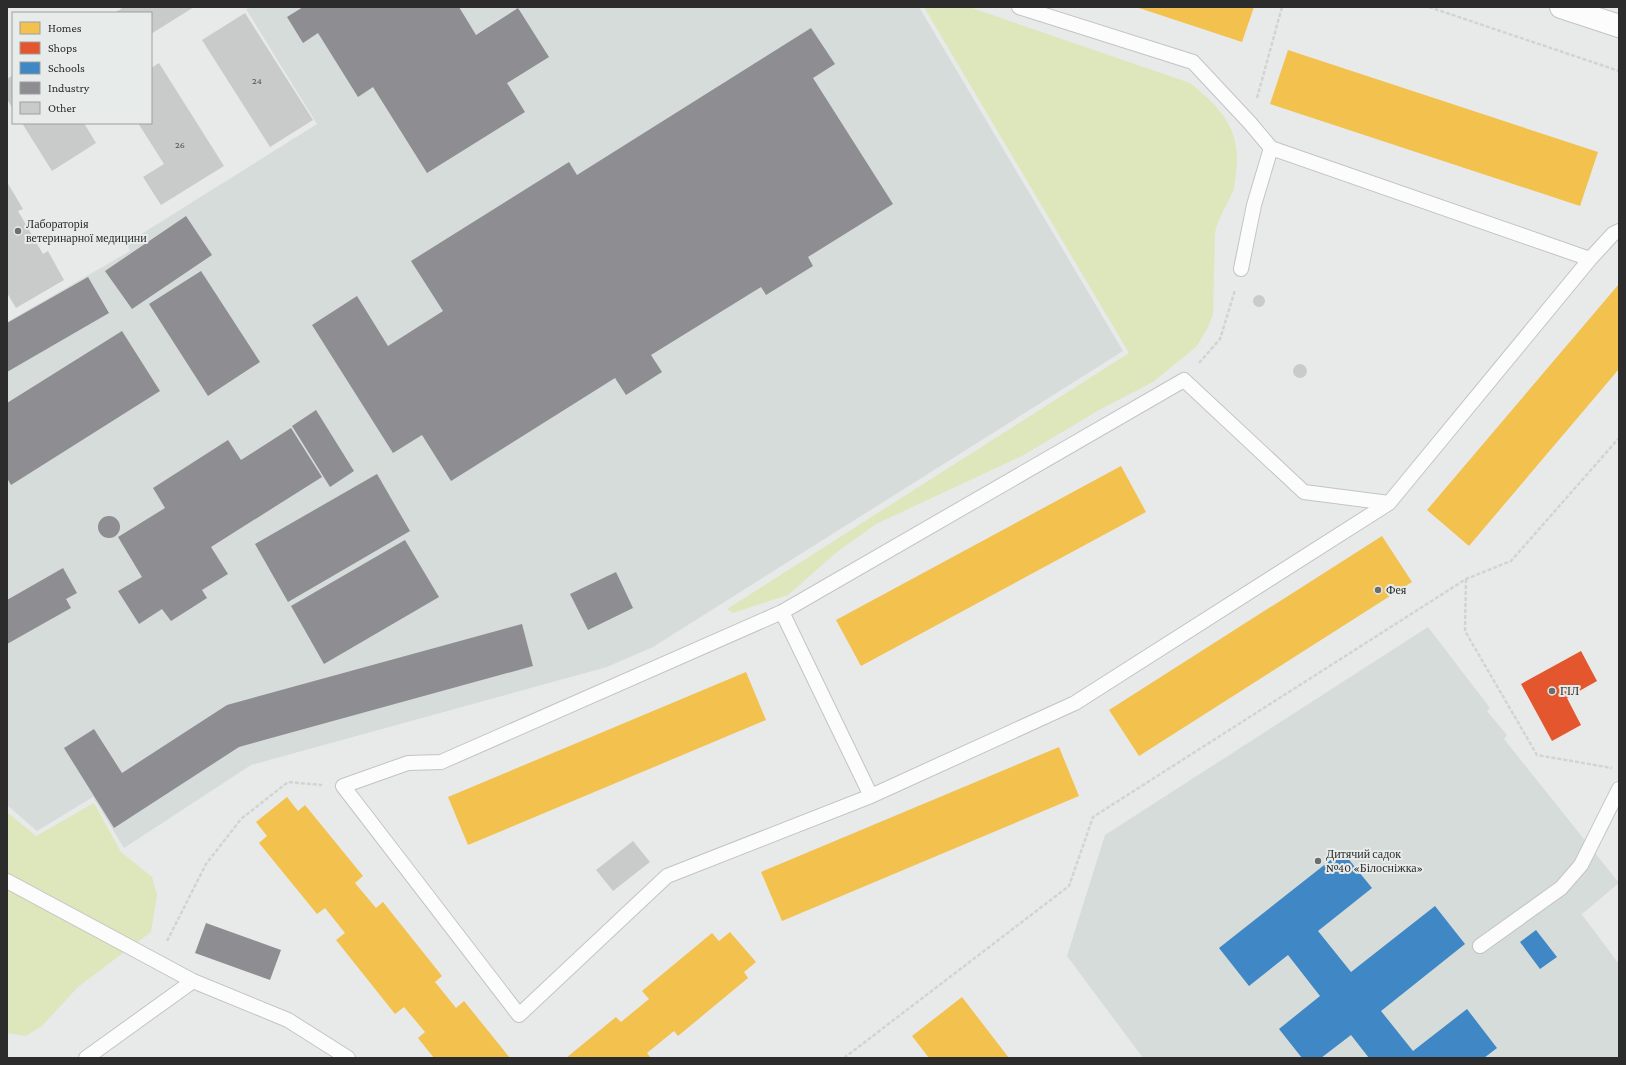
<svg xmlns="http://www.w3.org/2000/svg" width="1626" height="1065" font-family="'Crimson Pro',serif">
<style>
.built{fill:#d5dcd9}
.green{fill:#dee6bc}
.homes{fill:#f2c14e}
.shops{fill:#e4572e}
.schools{fill:#3f88c5}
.industry{fill:#8d8d92}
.building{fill:#c9cbca}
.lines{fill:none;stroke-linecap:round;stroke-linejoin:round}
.lane-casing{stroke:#c2c4c3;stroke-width:16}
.secondary-casing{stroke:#c2c4c3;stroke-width:24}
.path{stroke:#d2d3d3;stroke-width:2.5;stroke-dasharray:4 2;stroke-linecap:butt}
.lane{stroke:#fcfcfc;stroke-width:14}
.secondary{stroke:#fcfcfc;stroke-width:22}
.poi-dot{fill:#6d6e6e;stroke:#e7ebe9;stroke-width:1.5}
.labels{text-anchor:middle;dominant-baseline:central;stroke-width:4;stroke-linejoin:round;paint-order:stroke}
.number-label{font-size:10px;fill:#525453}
.poi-label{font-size:12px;fill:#2b2c2b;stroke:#e7ebe9;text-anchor:start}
</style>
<rect width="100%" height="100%" fill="#e8eae9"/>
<path class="built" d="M 250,7 L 919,7 L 1123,351 L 653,647 L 607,667 L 251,765 L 124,848 L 93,797 L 37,831 L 7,805 L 7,322 L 130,251 L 127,243 L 317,124 L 246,9 Z
M 1428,627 L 1490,708 L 1487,711 L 1507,735 L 1504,739 L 1619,883 L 1582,914 L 1580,912 L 1619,964 L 1619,1058 L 1143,1058 L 1067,956 L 1105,835 Z"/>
<path class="green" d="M 924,7 L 969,7 L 1190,83 C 1221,108 1242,130 1236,173 C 1235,179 1235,186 1233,191 C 1227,205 1218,218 1215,233 L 1213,315 L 1206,331 L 1196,347 L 1153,382 L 1099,410 L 1022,456 L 876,524 L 837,552 L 788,595 L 733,613 L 727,609 L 1129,353 Z
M 94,803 L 121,852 L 152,877 L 157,895 L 151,932 L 78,987 L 42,1026 L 26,1036 L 7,1033 L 7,812 L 36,836 Z"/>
<path class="homes" d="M 1136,7 L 1254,7 L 1242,42 Z
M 1288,50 L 1598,152 L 1580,206 L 1270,104 Z
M 1619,284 L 1619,369 L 1469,546 L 1427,510 Z
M 1121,466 L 1146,512 L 861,666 L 836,620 Z
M 1382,536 L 1412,582 L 1139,756 L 1109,710 Z
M 746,672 L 766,720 L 468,845 L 448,797 Z
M 1059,747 L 1079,796 L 782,921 L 761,872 Z
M 287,797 L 298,811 L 305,805 L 363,876 L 355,883 L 376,908 L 383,902 L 442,976 L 435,982 L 456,1008 L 464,1001 L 510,1058 L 434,1058 L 418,1038 L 425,1032 L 404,1007 L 395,1014 L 336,940 L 345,933 L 325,908 L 317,914 L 259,843 L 267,836 L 256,822 Z
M 730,932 L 756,962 L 744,972 L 748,978 L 678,1036 L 674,1031 L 647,1053 L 651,1058 L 566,1058 L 616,1017 L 621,1022 L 649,999 L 642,991 L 712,933 L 719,941 Z
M 962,997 L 1009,1058 L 929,1058 L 912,1036 Z"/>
<path class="shops" d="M 1581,651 L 1597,681 L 1567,698 L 1581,725 L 1552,741 L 1521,684 Z"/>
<path class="schools" d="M 1342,851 L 1372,888 L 1318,931 L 1351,972 L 1435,906 L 1465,944 L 1381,1011 L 1413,1051 L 1467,1009 L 1497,1048 L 1484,1058 L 1369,1058 L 1351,1035 L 1321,1058 L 1302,1058 L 1279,1029 L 1320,996 L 1288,955 L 1249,986 L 1219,948 Z
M 1536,930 L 1557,957 L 1540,969 L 1520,942 Z"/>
<path class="industry" d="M 303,7 L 459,7 L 476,35 L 518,8 L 549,57 L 507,83 L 525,112 L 427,173 L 373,87 L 358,97 L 318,33 L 303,43 L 287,17 Z
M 811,28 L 835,64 L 813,78 L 893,204 L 808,257 L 813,266 L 766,295 L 761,287 L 651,355 L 662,372 L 626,395 L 615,378 L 451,481 L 422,435 L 393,453 L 312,325 L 357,296 L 388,346 L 443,311 L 411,261 L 569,162 L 577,175 Z
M 186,216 L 212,255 L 132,309 L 105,271 Z
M 201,271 L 260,362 L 208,396 L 149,304 Z
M 88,277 L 109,313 L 7,372 L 7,323 Z
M 122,331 L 160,391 L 11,485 L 7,478 L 7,403 Z
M 316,410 L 354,471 L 330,487 L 292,426 Z
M 291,428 L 322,477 L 211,547 L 228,574 L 202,590 L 207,598 L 171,621 L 162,609 L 139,624 L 118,591 L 142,577 L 118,537 L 165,508 L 153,488 L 228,440 L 241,460 Z
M 377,474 L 410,531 L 288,602 L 255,544 Z
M98 527a11 11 0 1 1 22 0a11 11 0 1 1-22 0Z
M 405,540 L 439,597 L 324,664 L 291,606 Z
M 63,568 L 77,593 L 66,599 L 71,608 L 7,644 L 7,600 Z
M 616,572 L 633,608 L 588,630 L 570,594 Z
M 522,624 L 533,666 L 239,747 L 114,828 L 64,748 L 94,729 L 122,773 L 227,705 Z
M 206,923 L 281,950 L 270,980 L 195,953 Z"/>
<path class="building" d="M 124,7 L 194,7 L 151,34 L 151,13 L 114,13 Z
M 245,13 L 313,120 L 270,147 L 202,40 Z
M 159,63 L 224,166 L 161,205 L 143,177 L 164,164 L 138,123 L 151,123 L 151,68 Z
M 13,75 L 13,109 L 7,99 L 7,79 Z
M 22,123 L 84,123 L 96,143 L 52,171 Z
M 7,182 L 23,209 L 18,211 L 43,254 L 48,251 L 64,280 L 16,308 L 7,293 Z
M1253 301a6 6 0 1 1 12 0a6 6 0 1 1-12 0Z
M1293 371a7 7 0 1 1 14 0a7 7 0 1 1-14 0Z
M 633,841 L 650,862 L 613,891 L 596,870 Z"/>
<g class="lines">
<defs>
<path id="lane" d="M 1019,7 L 1193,62 L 1250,123 L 1271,148 L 1590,259 L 1613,234 L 1619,231
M 1241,269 L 1254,205 L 1271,148
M 782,612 L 441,762 L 408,763 L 343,786 L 519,1015 L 667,876 L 871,796 L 1075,703 L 1389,503 L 1590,259
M 871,796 L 782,612 L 1184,380 L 1304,492 L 1389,503
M 7,881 L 193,981 L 288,1020 L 348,1058
M 1480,946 L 1561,888 L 1581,865 L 1619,789
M 86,1058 L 193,981"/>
<path id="secondary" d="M 1561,7 L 1619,26"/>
</defs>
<use href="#lane" class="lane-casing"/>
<use href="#secondary" class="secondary-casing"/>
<path class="path" d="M 1429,7 L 1619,71
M 1257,98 L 1282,7
M 1199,363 L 1220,339 L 1235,290
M 1466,579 L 1465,631 L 1537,755 L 1612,768
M 167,941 L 206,864 L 241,819 L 288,782 L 322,785
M 844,1058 L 1069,886 L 1093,817 L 1466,579 L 1511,561 L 1619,438"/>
<use href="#lane" class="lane"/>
<use href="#secondary" class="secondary"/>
</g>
<g class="poi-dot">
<circle cx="18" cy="231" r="4"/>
<circle cx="1378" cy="590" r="4"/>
<circle cx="1552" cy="691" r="4"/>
<circle cx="1318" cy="861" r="4"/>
</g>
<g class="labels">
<g class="number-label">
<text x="257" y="80">24</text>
<text x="180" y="144">26</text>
</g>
<g class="poi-label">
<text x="26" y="224">Лабораторія<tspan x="26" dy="14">ветеринарної медицини</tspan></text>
<text x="1386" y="590">Фея</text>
<text x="1560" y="691">ГІЛ</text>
<text x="1326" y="854">Дитячий садок<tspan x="1326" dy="14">№40 «Білосніжка»</tspan></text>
</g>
</g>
<rect width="1626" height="1065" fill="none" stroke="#2b2c2b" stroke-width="16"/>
<rect x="12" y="12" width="140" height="112" fill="#e7ebe9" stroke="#9c9f9d"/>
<rect x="20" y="22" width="20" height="12" fill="#f2c14e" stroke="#9c9f9d"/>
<text x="48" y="32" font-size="12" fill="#2b2c2b">Homes</text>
<rect x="20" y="42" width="20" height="12" fill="#e4572e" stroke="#9c9f9d"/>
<text x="48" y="52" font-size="12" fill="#2b2c2b">Shops</text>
<rect x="20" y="62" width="20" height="12" fill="#3f88c5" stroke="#9c9f9d"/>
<text x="48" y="72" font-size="12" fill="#2b2c2b">Schools</text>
<rect x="20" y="82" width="20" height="12" fill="#8d8d92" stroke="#9c9f9d"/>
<text x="48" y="92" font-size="12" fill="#2b2c2b">Industry</text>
<rect x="20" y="102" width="20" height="12" fill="#c9cbca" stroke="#9c9f9d"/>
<text x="48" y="112" font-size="12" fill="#2b2c2b">Other</text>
</svg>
